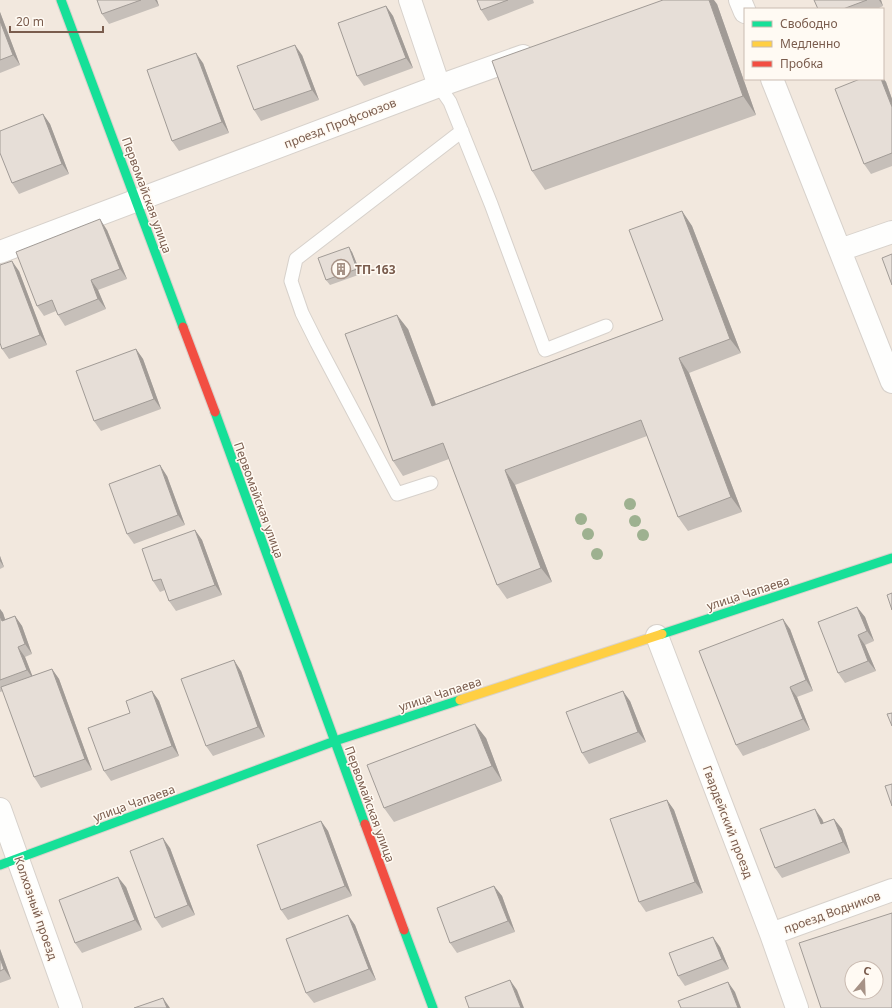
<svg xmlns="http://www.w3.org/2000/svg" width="892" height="1008" font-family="'Noto Sans',sans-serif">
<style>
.residential{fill:#f2e8de;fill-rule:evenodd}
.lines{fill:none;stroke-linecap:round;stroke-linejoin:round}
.lane-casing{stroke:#d7d1cb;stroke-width:15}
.street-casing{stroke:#d7d1cb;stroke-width:24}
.fast-casing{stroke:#d9d2cb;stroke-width:11}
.slow-casing{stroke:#d9d2cb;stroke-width:11}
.jam-casing{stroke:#d9d2cb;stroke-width:11}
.lane{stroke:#fefefd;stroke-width:13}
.street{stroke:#fefefd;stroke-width:22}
.fast{stroke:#16e098;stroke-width:9}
.slow{stroke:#ffcf43;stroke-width:9}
.jam{stroke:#f24e42;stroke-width:9}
.tree{fill:#9eb190}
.wall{fill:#c6bfb9}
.shaded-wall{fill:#a19b96}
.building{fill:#e6ded7;stroke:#a19b96;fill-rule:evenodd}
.labels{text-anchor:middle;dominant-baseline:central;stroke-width:3;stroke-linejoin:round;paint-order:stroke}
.street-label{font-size:12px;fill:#7a5c4d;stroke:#fffaf3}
.poi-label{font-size:12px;font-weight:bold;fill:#7a5c4d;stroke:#fffaf3;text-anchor:start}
</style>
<rect width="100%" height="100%" fill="#f9f5f0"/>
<path class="residential" d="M 0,0 L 892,0 L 892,1008 L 0,1008 ZM 745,9 L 883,9 L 883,79 L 745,79 ZM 852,968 L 876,968 L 876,992 L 852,992 Z"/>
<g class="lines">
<defs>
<path id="lane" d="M 439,86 L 450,102 L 491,204 L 545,350 L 606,326
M 431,483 L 397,494 L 317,343 L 302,313 L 291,281 L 296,259 L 462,131"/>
<path id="street" d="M 410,0 L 439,86
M 740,0 L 745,12
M 772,79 L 892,382
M 840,250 L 892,232
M 0,252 L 439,86 L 523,56
M 657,636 L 771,934 L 797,1008
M 0,809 L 71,1008
M 771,934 L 892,890"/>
<path id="fast" d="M 61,0 L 183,327
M 215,412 L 365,824
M 662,634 L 892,558
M 0,865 L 335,741 L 460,700
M 404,930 L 433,1008"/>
<path id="slow" d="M 460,700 L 662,634"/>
<path id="jam" d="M 183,327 L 215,412
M 365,824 L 404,930"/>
</defs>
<use href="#lane" class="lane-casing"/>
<use href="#street" class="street-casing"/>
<use href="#fast" class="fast-casing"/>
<use href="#slow" class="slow-casing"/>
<use href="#jam" class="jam-casing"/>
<use href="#lane" class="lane"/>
<use href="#street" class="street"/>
<use href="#fast" class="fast"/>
<use href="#slow" class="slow"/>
<use href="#jam" class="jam"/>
</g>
<g class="tree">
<circle cx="630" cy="504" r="6"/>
<circle cx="581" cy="519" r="6"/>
<circle cx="635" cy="521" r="6"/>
<circle cx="588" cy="534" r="6"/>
<circle cx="643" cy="535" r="6"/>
<circle cx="597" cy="554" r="6"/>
</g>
<path class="wall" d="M 97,0 L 157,0 L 159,6 L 109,24 L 102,14 Z
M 477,0 L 533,0 L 534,3 L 488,21 L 481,10 Z
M 814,0 L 881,0 L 883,6 L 877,9 L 818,9 Z
M 717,4 L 756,115 L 545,190 L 532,171 Z
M 386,6 L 393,16 L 413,68 L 364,86 L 357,76 Z
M 0,12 L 20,65 L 0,73 Z
M 302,55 L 319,100 L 261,121 L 254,110 Z
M 203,63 L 229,133 L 179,151 L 172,141 Z
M 883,78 L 886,82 L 892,99 L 892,166 L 871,174 L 864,164 Z
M 43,114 L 50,124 L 69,174 L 19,194 L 12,183 Z
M 682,211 L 692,226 L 741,353 L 689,373 L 742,512 L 688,531 L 678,517 L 647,436 L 515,485 L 552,582 L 507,599 L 497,585 L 449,459 L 403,476 L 393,461 L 408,329 L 436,404 L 663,320 Z
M 107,230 L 127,279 L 98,290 L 106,309 L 65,326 L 58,315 L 56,311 L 44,316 L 37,306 Z
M 352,252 L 361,274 L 330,285 L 326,280 Z
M 19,271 L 47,345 L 9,359 L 2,349 Z
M 136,349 L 143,359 L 161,409 L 101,431 L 94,421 Z
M 167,476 L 185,525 L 134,544 L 127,534 Z
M 195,530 L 202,540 L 222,595 L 176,611 L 169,601 L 165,590 L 160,592 L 153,581 Z
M 0,556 L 4,567 L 0,569 Z
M 857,607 L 865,617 L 874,641 L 865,645 L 876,671 L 845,683 L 838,673 Z
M 0,609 L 3,613 L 5,619 L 15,616 L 22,626 L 32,654 L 25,657 L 32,676 L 52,669 L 59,679 L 92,770 L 41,788 L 34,777 L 3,691 L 0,692 Z
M 790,629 L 813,691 L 797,697 L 810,730 L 743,756 L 736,745 Z
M 241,671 L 265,737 L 213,756 L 206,746 Z
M 152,691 L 159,701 L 179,756 L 111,781 L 104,771 L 130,713 Z
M 630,701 L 646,742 L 589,764 L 582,753 Z
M 486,738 L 502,781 L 394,822 L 384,808 Z
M 667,800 L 674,810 L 703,893 L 646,912 L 639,902 Z
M 822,819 L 824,823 L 834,819 L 842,829 L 850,853 L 782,878 L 775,868 Z
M 321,821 L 328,831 L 352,896 L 288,920 L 281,910 Z
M 170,848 L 195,915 L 162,928 L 155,918 Z
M 494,886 L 502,896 L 515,932 L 457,953 L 450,943 Z
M 126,887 L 142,930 L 82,953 L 75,943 Z
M 348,915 L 355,925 L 376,980 L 314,1003 L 306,993 Z
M 720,947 L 729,969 L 685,986 L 678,976 Z
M 0,949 L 11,979 L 0,983 Z"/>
<path class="shaded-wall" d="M 155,0 L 157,0 L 159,6 Z
M 709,0 L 714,0 L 717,4 L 756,115 L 743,96 Z
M 879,0 L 881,0 L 883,6 Z
M 386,6 L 393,16 L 413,68 L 406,58 Z
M 0,12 L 20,65 L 13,55 L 0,21 Z
M 295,45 L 302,55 L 319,100 L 312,90 Z
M 196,53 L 203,63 L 229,133 L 222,122 Z
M 883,78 L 886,82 L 892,99 L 892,107 L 881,79 L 883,79 Z
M 43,114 L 50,124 L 69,174 L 62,164 Z
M 682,211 L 692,226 L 741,353 L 730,339 Z
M 100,219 L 107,230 L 127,279 L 120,269 Z
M 349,247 L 352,252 L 361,274 L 357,269 Z
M 12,261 L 19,271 L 47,345 L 40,335 Z
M 91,280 L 98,290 L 106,309 L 98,299 Z
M 397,315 L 408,329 L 442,421 L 432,406 Z
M 136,349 L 143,359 L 161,409 L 154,399 Z
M 679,358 L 689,373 L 742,512 L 731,497 Z
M 160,465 L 167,476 L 185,525 L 178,515 Z
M 505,470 L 515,485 L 552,582 L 541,568 Z
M 195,530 L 202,540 L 222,595 L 215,585 Z
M 0,556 L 4,567 L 0,561 Z
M 857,607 L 865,617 L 874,641 L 867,631 Z
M 0,609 L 3,613 L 9,631 L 2,621 L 0,616 Z
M 15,616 L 22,626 L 32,654 L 25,644 Z
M 783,619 L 790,629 L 813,691 L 806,680 Z
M 858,635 L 865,645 L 876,671 L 868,661 Z
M 18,647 L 25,657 L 34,680 L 27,670 Z
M 234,660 L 241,671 L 265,737 L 258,727 Z
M 52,669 L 59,679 L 92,770 L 85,759 Z
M 790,687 L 797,697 L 810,730 L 803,719 Z
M 152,691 L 159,701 L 179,756 L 172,746 Z
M 623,691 L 630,701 L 646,742 L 638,732 Z
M 475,724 L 486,738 L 502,781 L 492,766 Z
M 667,800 L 674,810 L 703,893 L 695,882 Z
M 815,809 L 822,819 L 828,835 L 821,824 Z
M 834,819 L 842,829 L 850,853 L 843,842 Z
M 321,821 L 328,831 L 352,896 L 345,886 Z
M 163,838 L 170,848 L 195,915 L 188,905 Z
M 118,877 L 126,887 L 142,930 L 135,920 Z
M 494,886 L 502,896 L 515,932 L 508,921 Z
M 348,915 L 355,925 L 376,980 L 369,969 Z
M 713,937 L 720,947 L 729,969 L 722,959 Z
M 0,949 L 11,979 L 4,969 L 0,958 Z
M 510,980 L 517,990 L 524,1008 L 521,1008 Z
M 728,982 L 735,992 L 741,1008 L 738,1008 Z
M 163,998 L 170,1008 L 167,1008 Z"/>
<path class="building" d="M 97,0 L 141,0 L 102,14 Z
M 477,0 L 508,0 L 481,10 Z
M 663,0 L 709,0 L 743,96 L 532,171 L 492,61 Z
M 814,0 L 867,0 L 843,9 L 818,9 Z
M 386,6 L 406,58 L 357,76 L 338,23 Z
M 0,21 L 13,55 L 0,60 Z
M 295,45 L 312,90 L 254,110 L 237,66 Z
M 196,53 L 222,122 L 172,141 L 147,70 Z
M 860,79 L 881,79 L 892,107 L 892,153 L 864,164 L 835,89 Z
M 43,114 L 62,164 L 12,183 L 0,153 L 0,131 Z
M 682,211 L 730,339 L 679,358 L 731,497 L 678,517 L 641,420 L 505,470 L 541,568 L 497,585 L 443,443 L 393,461 L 345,334 L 397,315 L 432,406 L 663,320 L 629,230 Z
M 100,219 L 120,269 L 91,280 L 98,299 L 58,315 L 52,300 L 37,306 L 16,252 Z
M 349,247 L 357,269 L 326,280 L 318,258 Z
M 892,254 L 892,285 L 882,258 Z
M 12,261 L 40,335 L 2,349 L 0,343 L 0,265 Z
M 136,349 L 154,399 L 94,421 L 76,371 Z
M 160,465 L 178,515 L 127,534 L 109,484 Z
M 195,530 L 215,585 L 169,601 L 161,579 L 153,581 L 142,549 Z
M 892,593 L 892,610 L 887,595 Z
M 857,607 L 867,631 L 858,635 L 868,661 L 838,673 L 818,622 Z
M 0,616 L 2,621 L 15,616 L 25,644 L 18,647 L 27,670 L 0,680 Z
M 783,619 L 806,680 L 790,687 L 803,719 L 736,745 L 699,651 Z
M 234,660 L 258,727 L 206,746 L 181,679 Z
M 52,669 L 85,759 L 34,777 L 1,687 Z
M 152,691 L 172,746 L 104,771 L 88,728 L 130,713 L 126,701 Z
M 623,691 L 638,732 L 582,753 L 566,712 Z
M 892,713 L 892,726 L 887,714 Z
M 475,724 L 492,766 L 384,808 L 367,765 Z
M 892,784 L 892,806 L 885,786 Z
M 667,800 L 695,882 L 639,902 L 610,819 Z
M 815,809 L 821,824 L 834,819 L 843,842 L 775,868 L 760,829 Z
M 321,821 L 345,886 L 281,910 L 257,845 Z
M 163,838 L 188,905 L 155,918 L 130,851 Z
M 118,877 L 135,920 L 75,943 L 59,900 Z
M 494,886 L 508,921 L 450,943 L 437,908 Z
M 892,913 L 892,1008 L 821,1008 L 799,943 ZM 852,968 L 876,968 L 876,992 L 852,992 Z
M 348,915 L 369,969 L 306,993 L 286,939 Z
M 713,937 L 722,959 L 678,976 L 669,953 Z
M 0,958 L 4,969 L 0,971 Z
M 510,980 L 521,1008 L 469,1008 L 465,997 Z
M 728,982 L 738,1008 L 681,1008 L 678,1001 Z
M 163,998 L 167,1008 L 134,1008 Z"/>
<defs>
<symbol id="building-ring" viewBox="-11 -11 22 22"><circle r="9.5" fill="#fffaf3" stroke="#a69286" stroke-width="1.5"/><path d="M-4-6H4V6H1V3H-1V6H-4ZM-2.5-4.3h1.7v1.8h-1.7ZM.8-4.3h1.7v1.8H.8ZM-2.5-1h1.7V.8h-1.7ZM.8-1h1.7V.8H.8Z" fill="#a69286"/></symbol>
</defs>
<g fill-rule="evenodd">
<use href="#building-ring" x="330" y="258" width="22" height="22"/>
</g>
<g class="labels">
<g class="street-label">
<text transform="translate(340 123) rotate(-21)">проезд Профсоюзов</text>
<text transform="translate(147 195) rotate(70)">Первомайская улица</text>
<text transform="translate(259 500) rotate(70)">Первомайская улица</text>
<text transform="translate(748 593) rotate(-18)">улица Чапаева</text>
<text transform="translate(440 694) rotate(-18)">улица Чапаева</text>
<text transform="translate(134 803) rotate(-20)">улица Чапаева</text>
<text transform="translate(370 804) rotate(70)">Первомайская улица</text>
<text transform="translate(728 822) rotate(69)">Гвардейский проезд</text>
<text transform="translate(36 908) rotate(71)">Колхозный проезд</text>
<text transform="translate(832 912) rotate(-20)">проезд Водников</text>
</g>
<g class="poi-label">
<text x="355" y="269">ТП-163</text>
</g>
</g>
<rect x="744" y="8" width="140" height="72" fill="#fffaf3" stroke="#cabbb1"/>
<rect x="752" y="21" width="20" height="6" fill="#16e098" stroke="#cabbb1"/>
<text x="780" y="28" font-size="12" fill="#7a5c4d">Свободно</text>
<rect x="752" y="41" width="20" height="6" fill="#ffcf43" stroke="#cabbb1"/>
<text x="780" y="48" font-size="12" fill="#7a5c4d">Медленно</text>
<rect x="752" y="61" width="20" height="6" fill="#f24e42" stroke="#cabbb1"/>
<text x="780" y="68" font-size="12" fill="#7a5c4d">Пробка</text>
<g transform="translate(864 980) rotate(19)"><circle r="19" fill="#fffaf3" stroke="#cabbb1"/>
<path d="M0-3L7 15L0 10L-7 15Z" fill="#a69286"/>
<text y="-6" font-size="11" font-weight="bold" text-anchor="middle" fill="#7a5c4d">С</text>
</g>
<path d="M10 26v6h93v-6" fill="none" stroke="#7a5c4d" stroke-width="2"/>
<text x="16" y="26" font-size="12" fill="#7a5c4d" stroke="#fffaf3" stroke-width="3" paint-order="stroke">20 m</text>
</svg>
